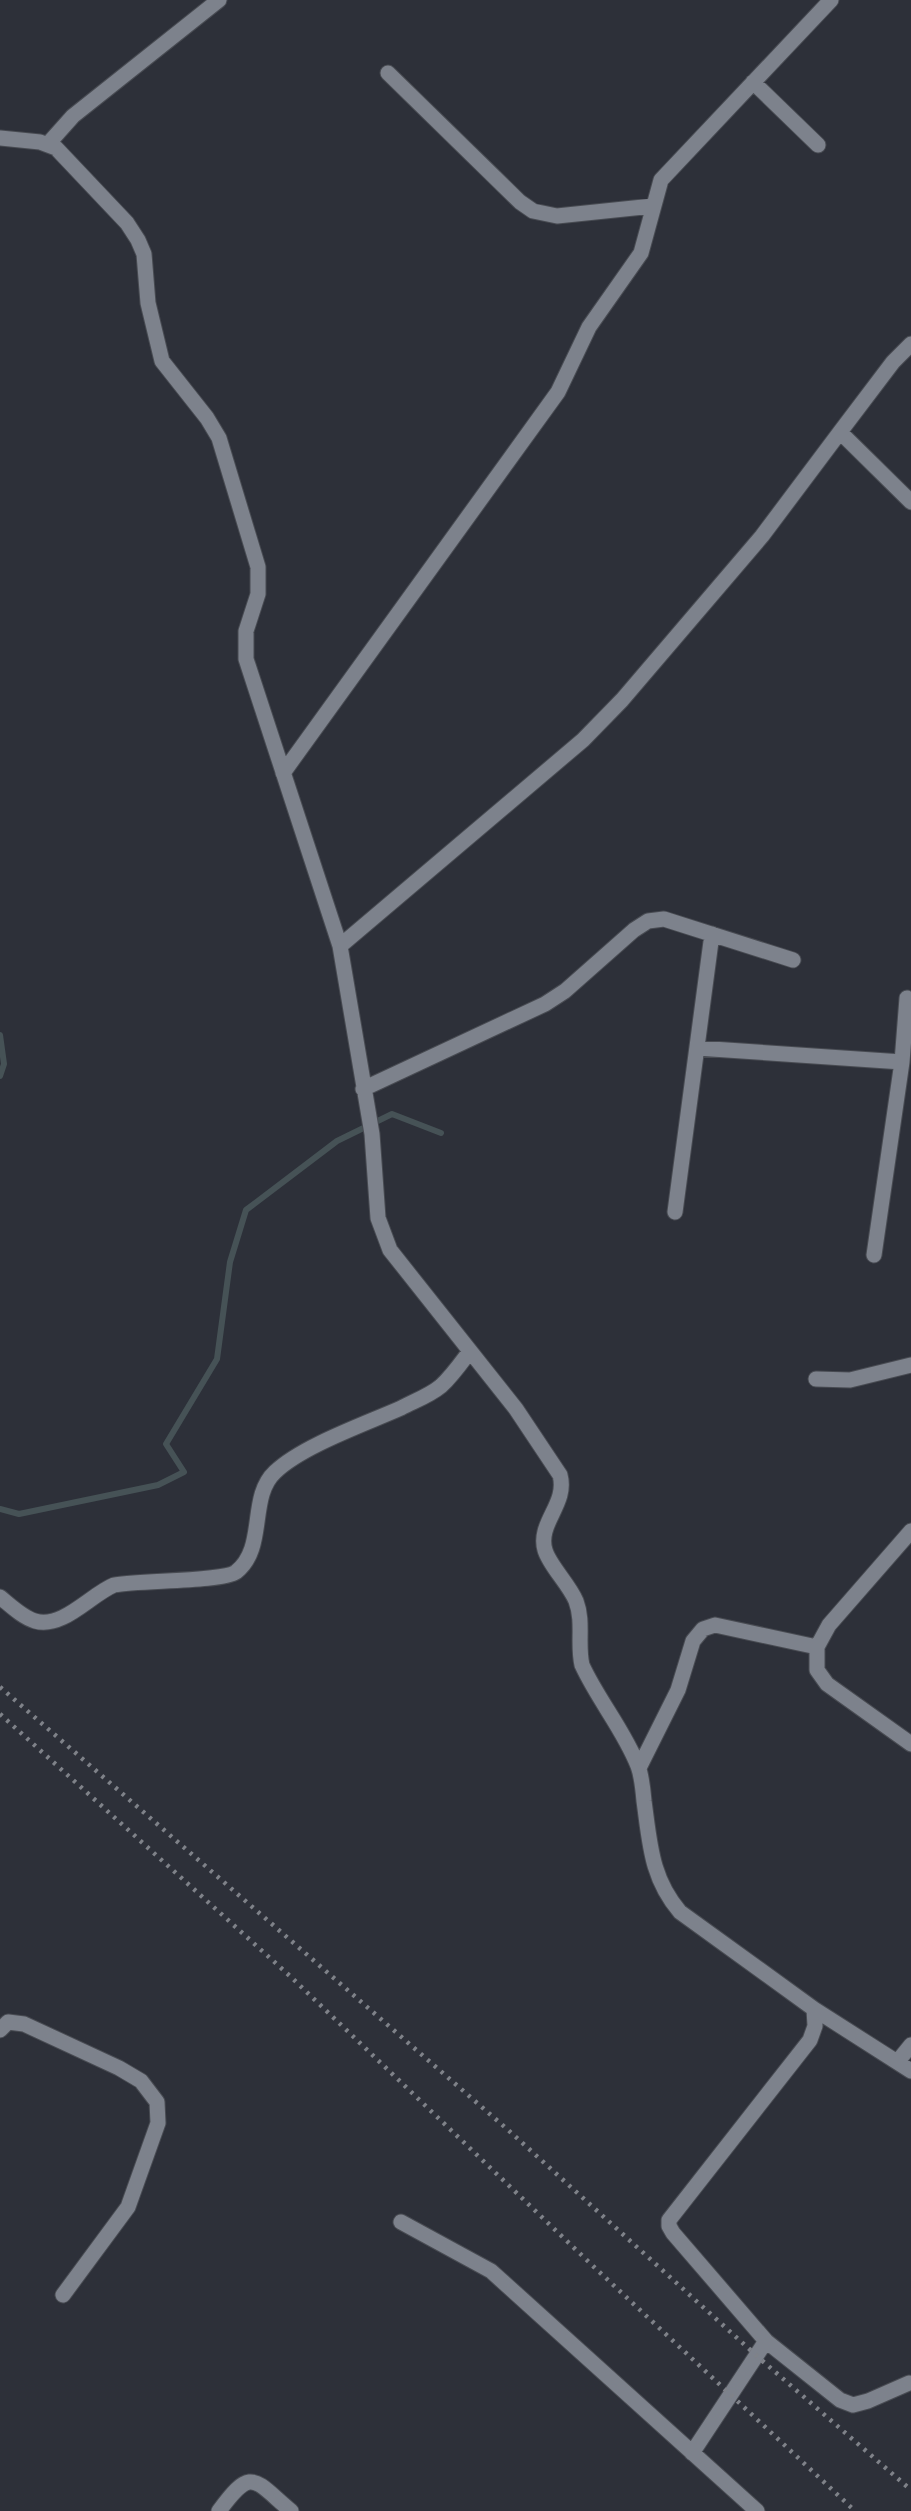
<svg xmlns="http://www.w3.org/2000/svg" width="911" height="2511" font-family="Karla,sans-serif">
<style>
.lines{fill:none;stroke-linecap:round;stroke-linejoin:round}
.stream{stroke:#465256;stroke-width:6}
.minor-casing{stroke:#484b52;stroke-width:17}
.minor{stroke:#7d828c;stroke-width:15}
.rail{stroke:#7f8289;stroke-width:4.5;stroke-dasharray:3 6;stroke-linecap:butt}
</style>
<rect width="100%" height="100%" fill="#2d3039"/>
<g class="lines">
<path class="stream" d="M 0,1035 L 4,1064 L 0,1076
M 0,1509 L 19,1514 L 158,1485 L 184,1472 L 166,1444 L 217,1359 L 230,1262 L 246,1210 L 337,1141 L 392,1114 L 441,1133"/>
<defs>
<path id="minor" d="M 388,73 L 520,202 L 533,211 L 557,216 L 653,206
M 753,82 L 818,145
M 0,138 L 40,142 L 56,148 L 127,223 L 138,240 L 144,254 L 148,303 L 162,361 L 207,418 L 219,438 L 258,567 L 258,594 L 246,631 L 246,659 L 340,946 L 372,1134 L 378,1218 L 390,1250 L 516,1409 L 560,1475 C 568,1504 537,1523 545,1550 C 549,1565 569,1584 576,1601 C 584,1622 577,1644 582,1665 C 598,1700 624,1730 638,1766 C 642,1777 643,1790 644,1801 C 650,1844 651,1878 680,1912 L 814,2009 L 911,2071
M 48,144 L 73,116 L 219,0
M 840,432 L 911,502
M 283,773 L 558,392 L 589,327 L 641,253 L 661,180 L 831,0
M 340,946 L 583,740 L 622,700 L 762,536 L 840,432 L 893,362 L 911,344
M 697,1048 L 902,1062
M 363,1089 L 545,1004 L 565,991 L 634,930 L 648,921 L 664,919 L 793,960
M 675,1212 L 712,934
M 874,1255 L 902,1062 L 907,998
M 816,1379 L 850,1380 L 911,1365
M 911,1531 L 829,1625 L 817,1647 L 817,1670 L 827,1684 L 911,1744
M 0,1597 C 10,1605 22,1617 35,1621 C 63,1629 90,1595 114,1585 C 138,1580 222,1582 236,1572 C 267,1548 248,1497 275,1472 C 302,1446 365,1424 401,1408 C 414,1401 429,1396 441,1386 C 452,1376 461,1363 470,1351
M 639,1768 L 678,1690 L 693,1641 L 703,1629 L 715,1625 L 817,1647
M 0,2030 L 8,2022 L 24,2024 L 119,2068 L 141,2081 L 157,2102 L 158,2123 L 128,2207 L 63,2295
M 898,2061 L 911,2045
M 401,2222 L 491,2271 L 757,2511
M 766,2341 L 840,2400 L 853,2405 L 868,2401 L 909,2383
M 692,2453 L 766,2341 L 673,2233 L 669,2226 L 669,2220 L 810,2040 L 815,2026 L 814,2009
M 219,2511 C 252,2466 253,2479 291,2511"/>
</defs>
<use href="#minor" class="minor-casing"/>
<use href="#minor" class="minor"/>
<path class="rail" d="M 0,1687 L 507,2129 L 758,2357 L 911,2490
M 0,1714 L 291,1977 L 594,2267 L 855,2511"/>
</g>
</svg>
